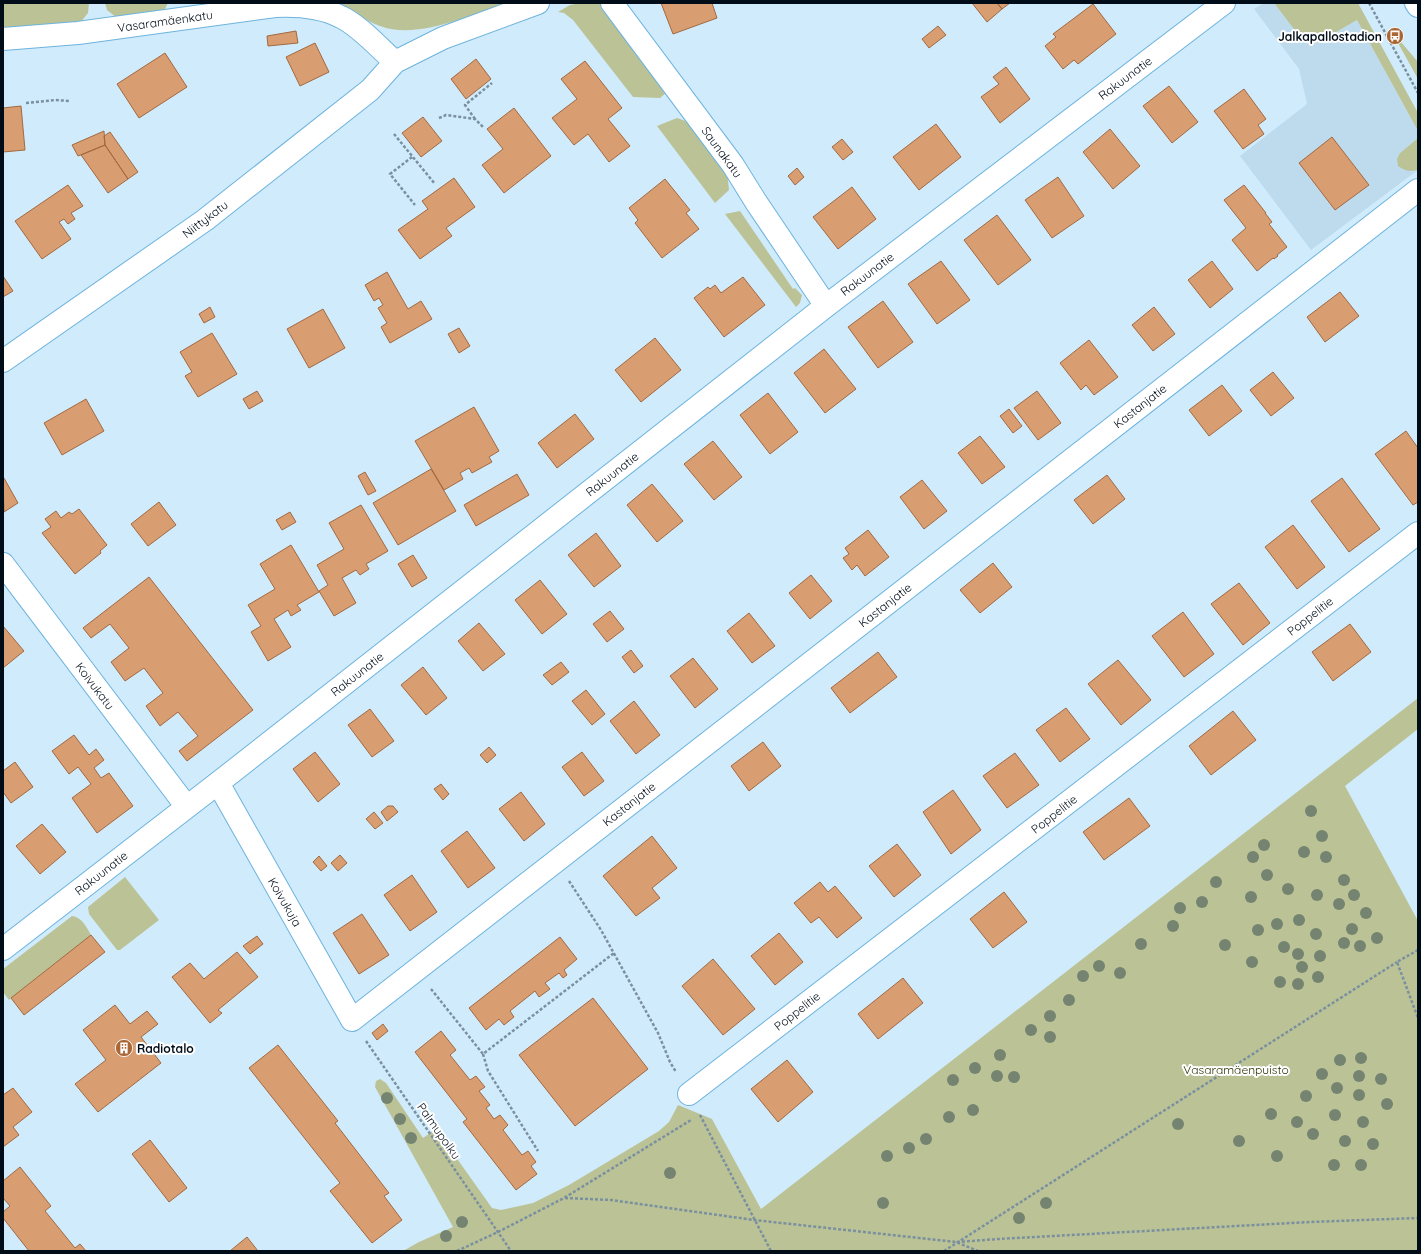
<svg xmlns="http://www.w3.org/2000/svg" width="1421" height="1254" font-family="Quicksand,sans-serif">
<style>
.built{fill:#bedbee}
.green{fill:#bbc396}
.building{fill:#d99d72;stroke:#a26940}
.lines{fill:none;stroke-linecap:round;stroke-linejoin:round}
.minor-casing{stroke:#6db3dd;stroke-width:24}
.tertiary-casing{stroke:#6db3dd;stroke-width:24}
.path{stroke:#7b909f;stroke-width:2.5;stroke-dasharray:3 2;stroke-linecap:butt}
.minor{stroke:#fff;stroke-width:22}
.tertiary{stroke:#fff;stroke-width:22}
.tree{fill:#758471}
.labels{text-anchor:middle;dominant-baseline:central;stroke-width:4;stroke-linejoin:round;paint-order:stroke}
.street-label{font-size:12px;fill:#000d19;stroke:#fff}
.poi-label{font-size:12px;font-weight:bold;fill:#000d19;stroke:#fff;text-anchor:end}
.park-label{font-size:12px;fill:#2b3000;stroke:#fff}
</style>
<rect width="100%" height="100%" fill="#d0ebfc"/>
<path class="built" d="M 1264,3 L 1274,3 L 1303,41 L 1312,43 L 1319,42 L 1357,20 L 1418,131 L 1418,138 L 1400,153 L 1411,172 L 1418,170 L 1311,250 L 1240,156 L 1307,104 L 1299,69 L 1254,9 Z"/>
<path class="green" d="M 3,3 L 89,3 L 88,13 L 80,23 L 3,31 Z
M 105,3 L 168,3 L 164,11 L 117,18 L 107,10 Z
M 340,3 L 506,3 C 470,15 418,40 380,26 C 366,21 353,11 340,3 Z
M 581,3 L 604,4 L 667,92 L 660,98 L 633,97 L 573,20 L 564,13 L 558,12 L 570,5 Z
M 1274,3 L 1358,3 L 1418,113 L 1418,131 L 1357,20 L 1319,42 L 1312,43 L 1303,41 Z
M 1401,42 L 1418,62 L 1418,79 L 1398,43 Z
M 677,118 L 691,123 L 727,171 L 729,190 L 715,203 L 657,126 Z
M 1418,138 L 1418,170 C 1410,172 1405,171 1398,166 L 1397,159 L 1400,153 Z
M 740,211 L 793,289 L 795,288 L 802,295 L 800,303 L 796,307 L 725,214 Z
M 1418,698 L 1418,729 L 1345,786 L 1418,921 L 1418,1251 L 403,1251 L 419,1242 L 453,1227 L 375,1087 L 376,1081 L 380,1079 L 386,1083 L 423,1138 L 436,1129 L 492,1208 L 501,1210 L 533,1203 L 569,1185 L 659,1131 L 669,1122 L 678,1105 L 712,1119 L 761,1209 Z
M 125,877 L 159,920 L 120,950 L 117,950 L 89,914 L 88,907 Z
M 72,916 C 82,917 87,928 91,935 L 9,1000 L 3,992 L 3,969 Z"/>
<path class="building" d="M 661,3 L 712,3 L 717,18 L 673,34 Z
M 972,3 L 997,3 L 1002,9 L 987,22 Z
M 997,3 L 1010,3 L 1002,9 Z
M 1093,4 L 1116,34 L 1078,64 L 1074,60 L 1063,69 L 1045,46 L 1056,37 L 1053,34 Z
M 938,26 L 946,35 L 929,48 L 922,39 Z
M 296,31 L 298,43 L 268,46 L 267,36 Z
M 315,43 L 329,72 L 300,86 L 286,57 Z
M 165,53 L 187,87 L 139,118 L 117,84 Z
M 476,59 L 491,79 L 466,99 L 451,79 Z
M 585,61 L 622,108 L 608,119 L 630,146 L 609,162 L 588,134 L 574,145 L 552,118 L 577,99 L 561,79 Z
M 1006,67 L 1030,99 L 1000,123 L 981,97 L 999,84 L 993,77 Z
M 1169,86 L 1198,122 L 1172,143 L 1143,106 Z
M 1244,89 L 1266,119 L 1258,125 L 1264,134 L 1243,149 L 1214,111 Z
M 21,106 L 25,150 L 3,152 L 3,108 Z
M 514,108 L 551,156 L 504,193 L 482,165 L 503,149 L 487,129 Z
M 423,117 L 442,141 L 421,157 L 402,133 Z
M 936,124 L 961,157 L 919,190 L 893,157 Z
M 1110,129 L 1140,166 L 1113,189 L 1083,152 Z
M 104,131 L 105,145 L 78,156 L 72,145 Z
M 110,132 L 138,172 L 128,179 L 105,145 L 104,136 Z
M 1332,137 L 1369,185 L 1335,210 L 1299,163 Z
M 842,139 L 853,152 L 843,160 L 832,147 Z
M 105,145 L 128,179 L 108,193 L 81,155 Z
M 797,168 L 804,177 L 795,185 L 788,176 Z
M 1058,177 L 1084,216 L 1052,238 L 1025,200 Z
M 454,178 L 475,207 L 446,228 L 452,236 L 420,259 L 398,230 L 428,209 L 422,201 Z
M 665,179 L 690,210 L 686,213 L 699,229 L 662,258 L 635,223 L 638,220 L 629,208 Z
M 68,185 L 83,206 L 71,213 L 75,219 L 68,224 L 64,219 L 59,222 L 71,239 L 42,259 L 15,221 Z
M 1244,185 L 1266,213 L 1265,213 L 1272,222 L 1269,224 L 1287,247 L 1277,255 L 1278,256 L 1274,259 L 1273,258 L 1257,271 L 1232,240 L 1246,228 L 1224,200 Z
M 852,187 L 876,219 L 838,249 L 813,217 Z
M 997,215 L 1031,260 L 998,285 L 964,240 Z
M 941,261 L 970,300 L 937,324 L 908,284 Z
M 1212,261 L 1233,289 L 1210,308 L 1188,280 Z
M 387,272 L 408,309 L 421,301 L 432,319 L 390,343 L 381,327 L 387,323 L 378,308 L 383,305 L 379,298 L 374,301 L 365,285 Z
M 3,276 L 13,291 L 3,297 Z
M 743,277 L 765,305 L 724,337 L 694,298 L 708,287 L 710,289 L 715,285 L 721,293 Z
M 1340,292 L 1359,316 L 1325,342 L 1307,317 Z
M 883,301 L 913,342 L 878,368 L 848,327 Z
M 210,307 L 215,317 L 204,323 L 199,314 Z
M 1154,307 L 1175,334 L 1153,351 L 1132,325 Z
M 323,309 L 345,348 L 309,368 L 287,329 Z
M 459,328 L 470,346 L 459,353 L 448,334 Z
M 212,333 L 237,374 L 198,397 L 185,376 L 192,372 L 180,352 Z
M 655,338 L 681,370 L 641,402 L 615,370 Z
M 1089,340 L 1118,377 L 1094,395 L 1086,385 L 1081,390 L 1060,363 Z
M 824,349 L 856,389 L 825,413 L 794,373 Z
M 1273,372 L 1294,398 L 1271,416 L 1250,390 Z
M 1222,385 L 1242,411 L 1209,436 L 1189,410 Z
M 257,391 L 263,401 L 249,409 L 243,399 Z
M 1037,391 L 1061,423 L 1038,440 L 1014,408 Z
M 768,393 L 798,432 L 770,454 L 740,415 Z
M 86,399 L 104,431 L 62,455 L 44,423 Z
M 474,407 L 499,451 L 489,457 L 492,462 L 472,473 L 469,468 L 460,473 L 463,479 L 444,490 L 415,441 Z
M 1009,409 L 1022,426 L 1013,433 L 1000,416 Z
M 575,414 L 594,439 L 557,468 L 538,443 Z
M 1406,431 L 1418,448 L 1418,502 L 1413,505 L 1375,454 Z
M 980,436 L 1005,467 L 982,484 L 958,453 Z
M 713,441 L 742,477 L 714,500 L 684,464 Z
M 431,469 L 456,511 L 398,545 L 373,503 Z
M 365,472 L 376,491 L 368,495 L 358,476 Z
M 517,474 L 529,495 L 476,526 L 464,505 Z
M 1107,475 L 1125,499 L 1093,524 L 1074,500 Z
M 4,478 L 18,503 L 4,512 L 3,479 Z
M 1342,478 L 1380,529 L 1349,552 L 1311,501 Z
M 922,480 L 947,511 L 924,529 L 900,497 Z
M 652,484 L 683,521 L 657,542 L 627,505 Z
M 159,502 L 176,525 L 148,546 L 131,524 Z
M 361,505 L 388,551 L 366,564 L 369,569 L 360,575 L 356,570 L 342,578 L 356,603 L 334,616 L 319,591 L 328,585 L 317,565 L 344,549 L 329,523 Z
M 79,509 L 107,545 L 100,551 L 101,553 L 75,574 L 42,533 L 51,527 L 45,519 L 56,511 L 61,518 L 69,512 L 72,514 Z
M 290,512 L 296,522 L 282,530 L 276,520 Z
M 1293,525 L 1325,567 L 1297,589 L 1265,547 Z
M 868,530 L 889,557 L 865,576 L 857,565 L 852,570 L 843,558 L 849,554 L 845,548 Z
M 596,533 L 621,566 L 594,587 L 568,555 Z
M 291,545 L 319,592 L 297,605 L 301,610 L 291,616 L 288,610 L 274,619 L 291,647 L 268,661 L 251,632 L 261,626 L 248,605 L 275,589 L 260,564 Z
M 413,555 L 427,578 L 412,587 L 398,564 Z
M 993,563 L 1012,587 L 980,613 L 960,590 Z
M 811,575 L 832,601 L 810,619 L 789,593 Z
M 149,577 L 253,710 L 187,761 L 179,751 L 198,736 L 178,712 L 160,726 L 146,706 L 163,693 L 144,668 L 125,681 L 111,662 L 129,648 L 110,624 L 91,638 L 83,628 Z
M 540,580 L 567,614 L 542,634 L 515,600 Z
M 1239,583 L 1270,623 L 1243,645 L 1211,604 Z
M 610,611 L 624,629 L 607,642 L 593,624 Z
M 1183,612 L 1214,654 L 1184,677 L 1152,636 Z
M 749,613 L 775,646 L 752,663 L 727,631 Z
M 479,623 L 505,654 L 483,671 L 458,641 Z
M 1350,624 L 1371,652 L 1333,681 L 1312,652 Z
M 3,626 L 24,651 L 3,668 Z
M 631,650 L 643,666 L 634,673 L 622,657 Z
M 878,652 L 897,677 L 850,713 L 831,688 Z
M 693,658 L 718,689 L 695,708 L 670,676 Z
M 1118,660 L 1151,700 L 1121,725 L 1088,684 Z
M 561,662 L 569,672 L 552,685 L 543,675 Z
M 423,667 L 447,698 L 426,715 L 401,685 Z
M 586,690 L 605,714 L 592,725 L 572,701 Z
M 634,701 L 660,735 L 636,754 L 610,721 Z
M 1066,708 L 1090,739 L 1060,762 L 1036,730 Z
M 370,709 L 394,741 L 372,757 L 348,725 Z
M 1233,711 L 1256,740 L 1211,775 L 1189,746 Z
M 74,735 L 89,755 L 96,749 L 104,760 L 94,768 L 101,778 L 109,773 L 133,806 L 97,833 L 72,798 L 91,784 L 78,767 L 69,774 L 52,751 Z
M 763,742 L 781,766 L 749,791 L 731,766 Z
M 489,747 L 496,755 L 487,763 L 480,755 Z
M 315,752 L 340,784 L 318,802 L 293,769 Z
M 582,752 L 604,781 L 584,796 L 562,767 Z
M 1015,753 L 1039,785 L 1007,808 L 983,776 Z
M 15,762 L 33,787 L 11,803 L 3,792 L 3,771 Z
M 441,784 L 449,794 L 443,800 L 434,789 Z
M 953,790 L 981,830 L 951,854 L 923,812 Z
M 521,792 L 545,824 L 524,841 L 499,809 Z
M 1129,798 L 1150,826 L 1104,860 L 1083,832 Z
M 388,806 L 393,806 L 398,812 L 387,821 L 381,812 Z
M 374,812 L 383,823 L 375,829 L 366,819 Z
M 42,824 L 66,852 L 40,874 L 16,846 Z
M 467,831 L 495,868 L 468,888 L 441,851 Z
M 652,836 L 677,868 L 652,888 L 660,898 L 636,916 L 603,876 Z
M 897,844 L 921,875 L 894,897 L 869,866 Z
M 340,855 L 347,863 L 338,871 L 331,863 Z
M 319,856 L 327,866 L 321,871 L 313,862 Z
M 412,875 L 437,912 L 410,931 L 384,895 Z
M 820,882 L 828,892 L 835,886 L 862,918 L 837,938 L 819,917 L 811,923 L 794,903 Z
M 1004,892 L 1027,922 L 993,948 L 970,919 Z
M 362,914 L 389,955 L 359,974 L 333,933 Z
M 779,933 L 803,962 L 775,985 L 751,956 Z
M 91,935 L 105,952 L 24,1015 L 11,998 Z
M 257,936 L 263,944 L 250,954 L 243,946 Z
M 560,937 L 577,959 L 564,970 L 567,975 L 563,978 L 559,973 L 545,983 L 550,989 L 539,997 L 535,991 L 510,1011 L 514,1017 L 504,1025 L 499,1019 L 486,1030 L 469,1008 Z
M 237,952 L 258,977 L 218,1010 L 222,1013 L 210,1023 L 172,977 L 190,963 L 204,979 Z
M 713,959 L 755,1009 L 723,1035 L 682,986 Z
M 903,978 L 923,1003 L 878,1039 L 858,1014 Z
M 593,998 L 648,1069 L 575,1126 L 519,1055 Z
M 115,1005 L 130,1024 L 147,1011 L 158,1024 L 141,1037 L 161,1063 L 98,1112 L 75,1084 L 106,1060 L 83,1030 Z
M 383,1024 L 388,1031 L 377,1040 L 372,1033 Z
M 441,1031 L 456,1050 L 450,1055 L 470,1080 L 476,1076 L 485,1087 L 479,1091 L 490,1105 L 486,1108 L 494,1119 L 500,1115 L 508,1125 L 503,1130 L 522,1155 L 528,1151 L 536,1162 L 531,1166 L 537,1174 L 516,1190 L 463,1122 L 467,1119 L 415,1052 Z
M 278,1045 L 338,1121 L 335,1123 L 389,1193 L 384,1196 L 402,1220 L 372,1243 L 330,1191 L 340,1183 L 249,1068 Z
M 787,1060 L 813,1092 L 778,1122 L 751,1089 Z
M 13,1088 L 32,1112 L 13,1127 L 19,1135 L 3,1147 L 3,1095 Z
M 150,1140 L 187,1188 L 169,1202 L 132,1154 Z
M 20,1167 L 51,1206 L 45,1211 L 75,1248 L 80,1244 L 86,1251 L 29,1251 L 3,1218 L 3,1212 L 10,1206 L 3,1198 L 3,1181 Z
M 247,1237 L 258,1251 L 230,1251 Z"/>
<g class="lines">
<defs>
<path id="minor" d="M 612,3 L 733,165 L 756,202 L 826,306
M 3,39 L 78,33 L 275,6 C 297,5 320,6 341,17 C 360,26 379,48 395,62 L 443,38 L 538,3
M 3,361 L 205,220 L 370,90 L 395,62
M 3,564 L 187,807
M 218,783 L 352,1020 L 1418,190
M 3,949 L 218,783 L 826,306 L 1224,3
M 689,1094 L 1418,533"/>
<path id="tertiary" d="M 1416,3 L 1418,6"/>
</defs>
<use href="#minor" class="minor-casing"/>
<use href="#tertiary" class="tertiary-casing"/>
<path class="path" d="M 1369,3 L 1418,93
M 26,103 L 55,100 L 70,101
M 439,118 L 446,115 L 475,119 L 483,127
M 475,119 L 465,105 L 492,83
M 394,134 L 435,184
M 412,157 L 390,174 L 415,205
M 569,881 L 601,930 L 658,1033 L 670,1062 L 676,1072
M 1418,950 L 1397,962 L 1418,1018
M 431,989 L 483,1054 L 614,953
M 366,1041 L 511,1251
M 483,1054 L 488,1071 L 538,1151
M 700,1115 L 771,1251
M 565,1198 L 611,1200 L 754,1220 L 956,1242 L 978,1251
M 957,1242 L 998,1239 L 1310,1222 L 1418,1218
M 457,1251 L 498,1232 L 564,1198 L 691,1120
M 944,1251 L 1397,962"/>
<use href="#minor" class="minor"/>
<use href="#tertiary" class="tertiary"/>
</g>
<g class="tree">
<circle cx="1311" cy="811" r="6"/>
<circle cx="1322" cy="836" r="6"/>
<circle cx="1264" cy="845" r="6"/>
<circle cx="1304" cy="852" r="6"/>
<circle cx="1253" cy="857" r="6"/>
<circle cx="1326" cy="857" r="6"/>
<circle cx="1267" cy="875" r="6"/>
<circle cx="1344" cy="880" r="6"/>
<circle cx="1216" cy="882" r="6"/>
<circle cx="1288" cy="889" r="6"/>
<circle cx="1317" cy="895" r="6"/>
<circle cx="1354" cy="895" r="6"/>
<circle cx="1251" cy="897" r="6"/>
<circle cx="1202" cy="902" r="6"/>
<circle cx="1339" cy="904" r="6"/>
<circle cx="1180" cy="908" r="6"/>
<circle cx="1366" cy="913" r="6"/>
<circle cx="1299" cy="920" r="6"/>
<circle cx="1277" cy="924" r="6"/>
<circle cx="1173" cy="926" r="6"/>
<circle cx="1352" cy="929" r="6"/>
<circle cx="1258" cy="930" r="6"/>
<circle cx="1316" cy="934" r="6"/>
<circle cx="1377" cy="938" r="6"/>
<circle cx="1344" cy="943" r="6"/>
<circle cx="1141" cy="944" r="6"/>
<circle cx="1225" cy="945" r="6"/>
<circle cx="1360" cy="946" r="6"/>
<circle cx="1284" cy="947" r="6"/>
<circle cx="1298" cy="954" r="6"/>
<circle cx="1320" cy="956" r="6"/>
<circle cx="1252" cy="962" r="6"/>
<circle cx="1099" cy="966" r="6"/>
<circle cx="1302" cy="967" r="6"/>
<circle cx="1120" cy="973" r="6"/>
<circle cx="1083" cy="976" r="6"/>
<circle cx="1318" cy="977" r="6"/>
<circle cx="1280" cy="982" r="6"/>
<circle cx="1298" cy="984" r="6"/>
<circle cx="1069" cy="1000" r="6"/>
<circle cx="1050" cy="1016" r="6"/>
<circle cx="1031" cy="1030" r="6"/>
<circle cx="1050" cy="1037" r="6"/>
<circle cx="1000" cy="1055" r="6"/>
<circle cx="1361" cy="1058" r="6"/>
<circle cx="1340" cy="1060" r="6"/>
<circle cx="975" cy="1068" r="6"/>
<circle cx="1322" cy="1074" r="6"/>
<circle cx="997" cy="1076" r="6"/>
<circle cx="1359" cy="1076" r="6"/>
<circle cx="1014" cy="1077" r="6"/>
<circle cx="1381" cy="1079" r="6"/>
<circle cx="953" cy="1080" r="6"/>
<circle cx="1337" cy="1088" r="6"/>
<circle cx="1359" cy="1095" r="6"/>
<circle cx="1306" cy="1096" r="6"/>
<circle cx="387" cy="1098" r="6"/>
<circle cx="1387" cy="1104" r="6"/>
<circle cx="973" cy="1110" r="6"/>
<circle cx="1271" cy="1114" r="6"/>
<circle cx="1335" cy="1115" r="6"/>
<circle cx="949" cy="1117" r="6"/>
<circle cx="400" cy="1119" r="6"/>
<circle cx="1297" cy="1122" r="6"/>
<circle cx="1363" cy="1122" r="6"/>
<circle cx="1178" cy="1124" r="6"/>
<circle cx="1313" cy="1134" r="6"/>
<circle cx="411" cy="1138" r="6"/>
<circle cx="926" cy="1139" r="6"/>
<circle cx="1239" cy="1141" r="6"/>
<circle cx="1345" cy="1141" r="6"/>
<circle cx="1373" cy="1144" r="6"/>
<circle cx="909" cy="1148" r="6"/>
<circle cx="887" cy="1156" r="6"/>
<circle cx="1277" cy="1156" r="6"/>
<circle cx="1334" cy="1165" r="6"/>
<circle cx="1361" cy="1165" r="6"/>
<circle cx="670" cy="1173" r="6"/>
<circle cx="883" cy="1203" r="6"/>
<circle cx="1046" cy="1203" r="6"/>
<circle cx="1019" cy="1218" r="6"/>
<circle cx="462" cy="1222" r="6"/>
<circle cx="446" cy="1236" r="6"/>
</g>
<defs>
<symbol id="bus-disc" viewBox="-11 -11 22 22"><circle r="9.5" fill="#aa6734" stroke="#fff"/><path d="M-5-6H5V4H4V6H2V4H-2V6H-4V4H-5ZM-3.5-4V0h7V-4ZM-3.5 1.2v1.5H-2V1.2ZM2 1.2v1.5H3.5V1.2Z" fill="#fff"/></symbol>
<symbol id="building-disc" viewBox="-11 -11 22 22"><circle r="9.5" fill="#aa6734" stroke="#fff"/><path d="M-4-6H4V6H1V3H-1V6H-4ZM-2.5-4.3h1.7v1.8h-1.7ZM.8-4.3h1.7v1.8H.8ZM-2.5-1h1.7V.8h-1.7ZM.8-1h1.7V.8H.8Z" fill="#fff"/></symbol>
</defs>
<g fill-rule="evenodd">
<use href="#bus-disc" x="1385" y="26" width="20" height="20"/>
<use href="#building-disc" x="114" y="1038" width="20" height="20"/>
</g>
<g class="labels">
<g class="street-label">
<text transform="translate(165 21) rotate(-8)">Vasaramäenkatu</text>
<text transform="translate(1125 78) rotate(-37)">Rakuunatie</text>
<text transform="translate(722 152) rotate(54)">Saunakatu</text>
<text transform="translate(205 219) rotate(-37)">Niittykatu</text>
<text transform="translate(867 274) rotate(-37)">Rakuunatie</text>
<text transform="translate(1140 406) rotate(-38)">Kastanjatie</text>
<text transform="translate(612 474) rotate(-38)">Rakuunatie</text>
<text transform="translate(885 605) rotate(-38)">Kastanjatie</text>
<text transform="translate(1310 616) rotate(-38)">Poppelitie</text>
<text transform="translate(357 674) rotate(-38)">Rakuunatie</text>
<text transform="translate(95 686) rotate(53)">Koivukatu</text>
<text transform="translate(629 804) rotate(-38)">Kastanjatie</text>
<text transform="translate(1054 814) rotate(-38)">Poppelitie</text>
<text transform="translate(101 873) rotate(-38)">Rakuunatie</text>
<text transform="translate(285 902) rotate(60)">Koivukuja</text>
<text transform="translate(797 1011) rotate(-38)">Poppelitie</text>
<text transform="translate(439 1131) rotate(55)">Palmupolku</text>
</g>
<g class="poi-label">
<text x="1382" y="36">Jalkapallostadion</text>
<text x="137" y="1048" text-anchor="start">Radiotalo</text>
</g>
<g class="park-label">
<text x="1236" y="1069">Vasaramäenpuisto</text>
</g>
</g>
<rect width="1421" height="1254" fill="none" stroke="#000d19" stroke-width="8"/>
</svg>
